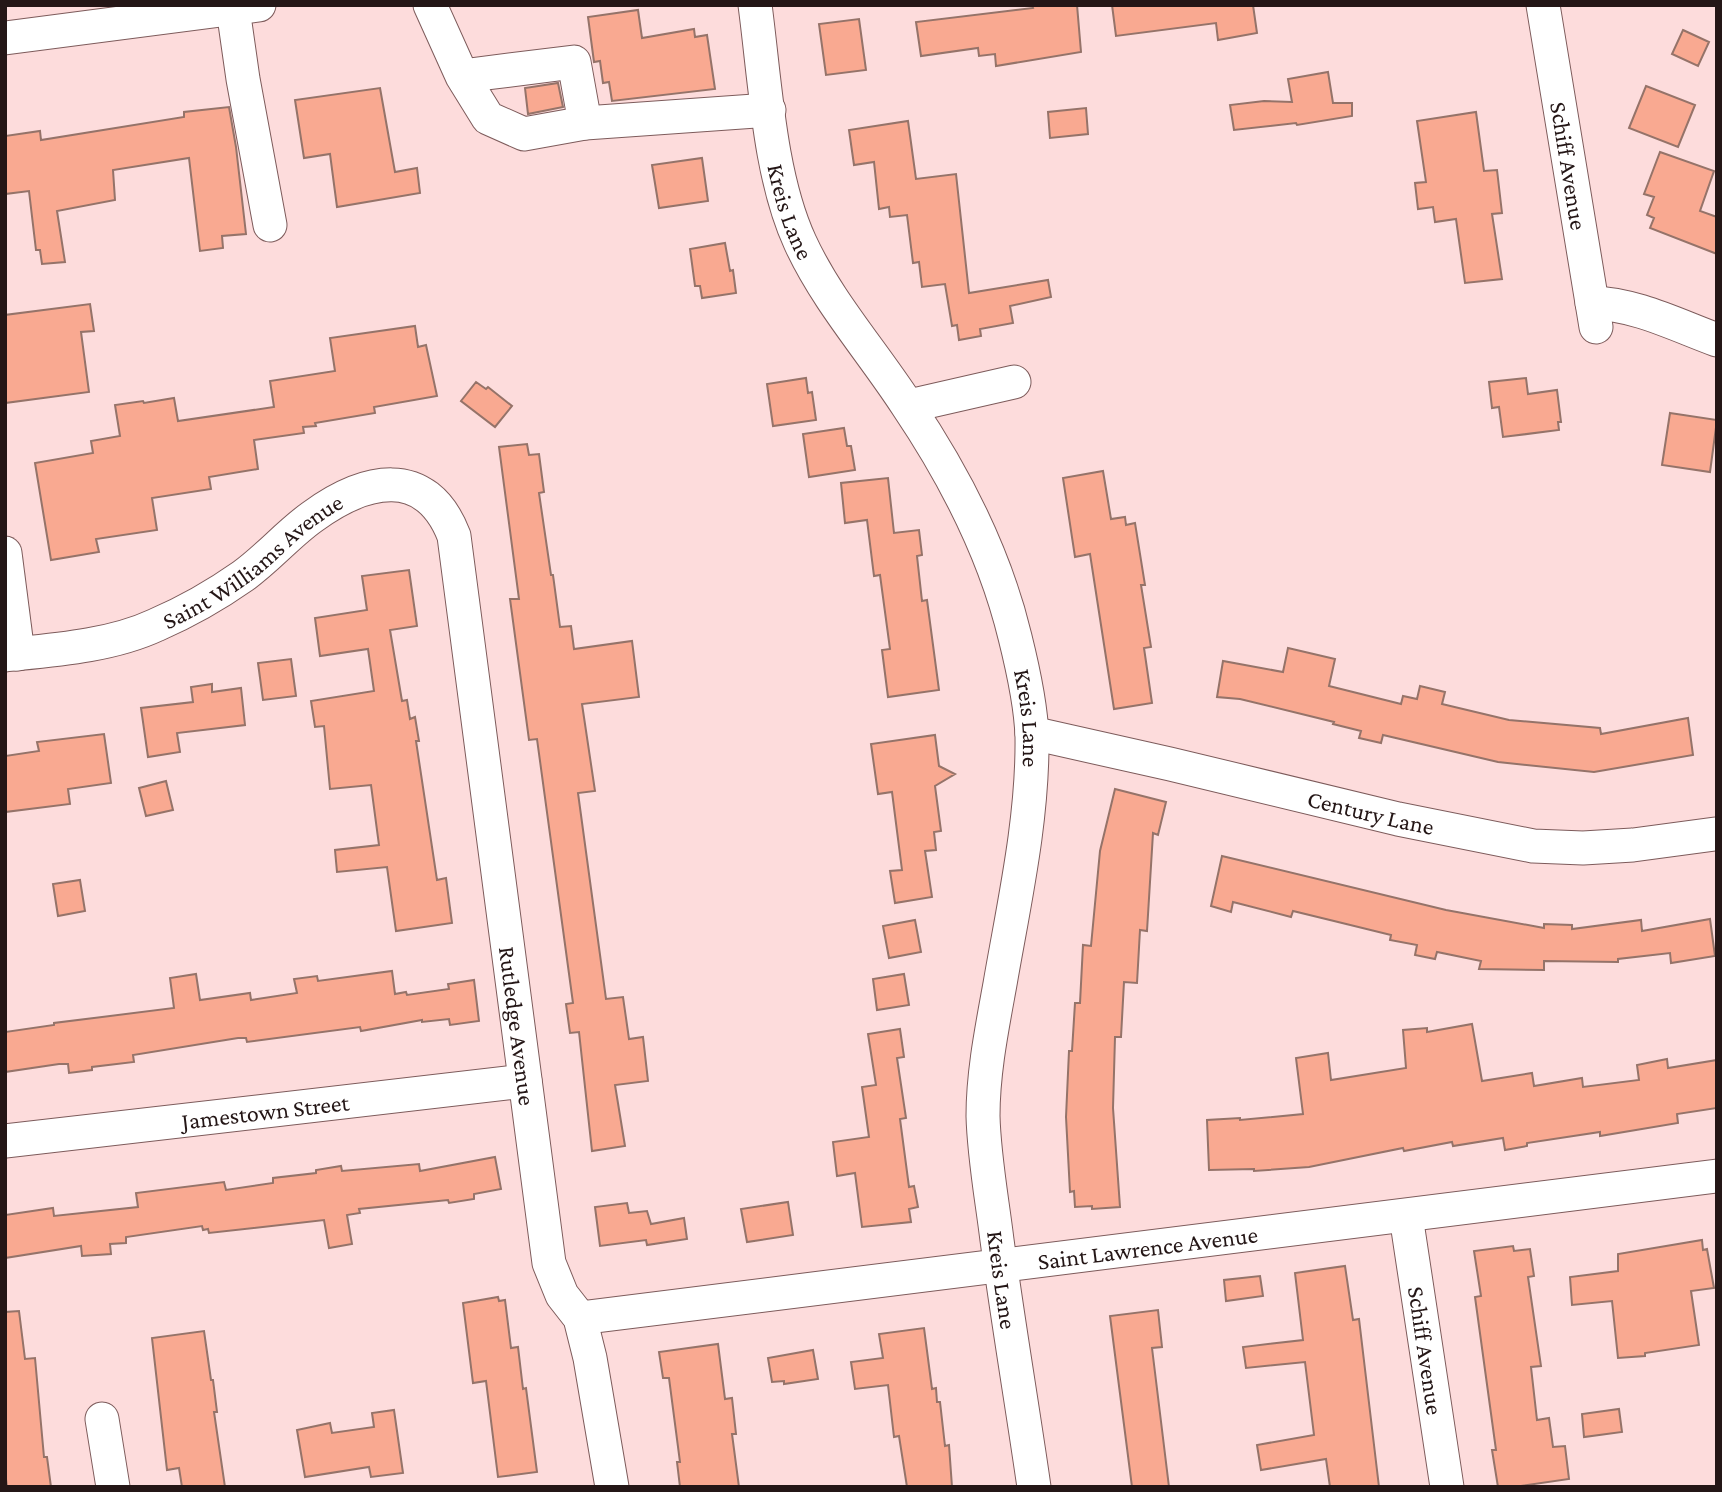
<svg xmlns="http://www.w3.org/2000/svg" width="1722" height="1492" font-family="'Crimson Pro',serif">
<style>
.building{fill:#f9a991;stroke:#957369;stroke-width:2}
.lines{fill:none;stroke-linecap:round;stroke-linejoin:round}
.minor-casing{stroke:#7d5b5b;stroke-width:35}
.minor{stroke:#fff;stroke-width:33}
.labels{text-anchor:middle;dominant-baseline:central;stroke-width:7;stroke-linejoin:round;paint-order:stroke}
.street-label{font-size:24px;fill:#241616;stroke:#fee}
</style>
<rect width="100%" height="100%" fill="#fddcdc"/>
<path class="building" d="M 1032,5 L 1077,5 L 1081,52 L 996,66 L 995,54 L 979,56 L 978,48 L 921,56 L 916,22 L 1033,8 Z
M 1112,5 L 1253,5 L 1257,33 L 1218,40 L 1216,23 L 1116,36 Z
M 638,10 L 642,38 L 694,29 L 695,37 L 707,35 L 715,89 L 612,101 L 609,82 L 603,83 L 600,61 L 594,62 L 588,17 Z
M 859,19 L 866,70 L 826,75 L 819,24 Z
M 1683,30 L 1709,42 L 1698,66 L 1672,54 Z
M 1328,72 L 1333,103 L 1352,103 L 1352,116 L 1297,125 L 1296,123 L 1234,130 L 1230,105 L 1264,101 L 1292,102 L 1288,79 Z
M 558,83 L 563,107 L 528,114 L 525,88 Z
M 1646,86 L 1695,105 L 1678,147 L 1629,128 Z
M 380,88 L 395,172 L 417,168 L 420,193 L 337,207 L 330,154 L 304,158 L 295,100 Z
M 229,107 L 236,147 L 246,234 L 222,236 L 223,248 L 200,251 L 189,158 L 113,170 L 115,200 L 57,211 L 65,262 L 42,264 L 40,250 L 36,250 L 29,191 L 5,194 L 5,136 L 40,131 L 41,140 L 184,117 L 184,112 Z
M 1086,108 L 1088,134 L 1050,138 L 1048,112 Z
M 1476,112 L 1484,171 L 1497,170 L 1502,213 L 1492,214 L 1502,279 L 1465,283 L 1456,219 L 1435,222 L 1433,207 L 1418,209 L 1415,183 L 1426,182 L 1417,121 Z
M 908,121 L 916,179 L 956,174 L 969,293 L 1048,280 L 1051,297 L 1010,306 L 1013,323 L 980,329 L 981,336 L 959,340 L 957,325 L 952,326 L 945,284 L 922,287 L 919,262 L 913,263 L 907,215 L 890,217 L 889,207 L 879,209 L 874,162 L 854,165 L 849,130 Z
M 1660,152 L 1714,171 L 1700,211 L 1717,217 L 1717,254 L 1650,228 L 1654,218 L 1647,215 L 1654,197 L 1644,194 Z
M 702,158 L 708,201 L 659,208 L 652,165 Z
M 725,243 L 730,271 L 733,270 L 736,293 L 702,298 L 700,286 L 695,286 L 690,249 Z
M 90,304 L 94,331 L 81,332 L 89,392 L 5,403 L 5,315 Z
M 415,326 L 418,347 L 426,345 L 437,396 L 374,407 L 375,413 L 315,423 L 316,426 L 303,427 L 304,433 L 254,440 L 258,469 L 209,477 L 211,489 L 152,498 L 157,530 L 96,539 L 99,552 L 51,560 L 35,463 L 93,453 L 91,441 L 120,436 L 115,405 L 143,401 L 144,403 L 174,398 L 178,421 L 274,407 L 270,381 L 335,371 L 330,338 Z
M 806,378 L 808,393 L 812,392 L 816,420 L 773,426 L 767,384 Z
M 1526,378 L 1528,394 L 1557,390 L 1561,422 L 1558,422 L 1559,430 L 1503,437 L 1499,407 L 1492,408 L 1489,382 Z
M 476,382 L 486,389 L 488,387 L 512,406 L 495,427 L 461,401 Z
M 1670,413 L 1717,420 L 1710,472 L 1662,465 Z
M 844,428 L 847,446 L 851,446 L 855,470 L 809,477 L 803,434 Z
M 527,444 L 529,455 L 539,454 L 544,492 L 539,493 L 551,575 L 553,575 L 560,627 L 571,626 L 574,649 L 632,641 L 639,697 L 582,704 L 595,791 L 578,793 L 606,999 L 623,997 L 629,1039 L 643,1037 L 648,1081 L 615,1085 L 625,1146 L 592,1151 L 579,1032 L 570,1033 L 566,1004 L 573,1003 L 537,739 L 529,740 L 510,599 L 519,599 L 499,447 Z
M 1103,471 L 1111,519 L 1125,517 L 1126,525 L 1135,523 L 1145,585 L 1141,585 L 1151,647 L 1144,648 L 1152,703 L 1114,709 L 1090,554 L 1075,557 L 1063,478 Z
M 888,478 L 894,533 L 919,530 L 922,555 L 917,556 L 922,601 L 927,600 L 939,690 L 888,697 L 882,650 L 890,649 L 880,575 L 874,576 L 867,520 L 845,523 L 841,483 Z
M 409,570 L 417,626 L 390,630 L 402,701 L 407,700 L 410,719 L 415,717 L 419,741 L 416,741 L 437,880 L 446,878 L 452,923 L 396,931 L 387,867 L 337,872 L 335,850 L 379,845 L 371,785 L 330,789 L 324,726 L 315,727 L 311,701 L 374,691 L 368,649 L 320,656 L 315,618 L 367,610 L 362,576 Z
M 1288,648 L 1335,659 L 1329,686 L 1401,704 L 1403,696 L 1417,699 L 1420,686 L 1445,692 L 1442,704 L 1509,720 L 1600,728 L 1601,734 L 1688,718 L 1693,755 L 1594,772 L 1498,762 L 1383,735 L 1381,743 L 1359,738 L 1361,731 L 1333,724 L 1334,722 L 1240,699 L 1217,697 L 1223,661 L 1283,672 Z
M 291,659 L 296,696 L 263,700 L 258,663 Z
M 212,684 L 212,692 L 241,688 L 245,725 L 177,733 L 180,752 L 148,757 L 141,708 L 193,702 L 191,687 Z
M 104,734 L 111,783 L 68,789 L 70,804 L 5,812 L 5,756 L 39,751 L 37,742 Z
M 935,735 L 939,766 L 955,774 L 935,786 L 941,831 L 934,832 L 936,850 L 925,851 L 932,897 L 895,903 L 890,871 L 902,870 L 892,792 L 878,794 L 871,744 Z
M 166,781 L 173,810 L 146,816 L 139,788 Z
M 1115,789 L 1166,802 L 1158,835 L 1153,833 L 1147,931 L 1140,930 L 1137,983 L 1124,982 L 1121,1037 L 1115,1037 L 1113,1108 L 1120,1207 L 1092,1209 L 1092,1206 L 1075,1207 L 1074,1191 L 1070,1192 L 1066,1117 L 1069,1051 L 1072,1051 L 1075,1003 L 1080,1003 L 1083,945 L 1091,946 L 1100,851 Z
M 1222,856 L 1446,910 L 1544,928 L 1544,924 L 1572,925 L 1572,929 L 1641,920 L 1642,931 L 1710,919 L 1715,956 L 1671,963 L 1670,953 L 1618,959 L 1618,962 L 1544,961 L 1544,970 L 1479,969 L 1481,961 L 1437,952 L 1435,959 L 1415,955 L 1417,945 L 1390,940 L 1391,935 L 1334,921 L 1293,911 L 1291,917 L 1233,902 L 1231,912 L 1211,906 Z
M 80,880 L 85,911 L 58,916 L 53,884 Z
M 915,920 L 921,952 L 889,958 L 883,926 Z
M 392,971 L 395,994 L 406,992 L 407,995 L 449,989 L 448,984 L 474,980 L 479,1021 L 450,1025 L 449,1019 L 422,1022 L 422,1020 L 361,1031 L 360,1027 L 247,1042 L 246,1038 L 238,1038 L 133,1055 L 134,1062 L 92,1067 L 92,1070 L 69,1073 L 68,1064 L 59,1064 L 5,1072 L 5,1032 L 54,1025 L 54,1023 L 174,1008 L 170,978 L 196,974 L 200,1000 L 250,993 L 251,1000 L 297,993 L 294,979 L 317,976 L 318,981 Z
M 904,974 L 909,1005 L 877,1010 L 873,979 Z
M 1472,1024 L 1482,1081 L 1532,1073 L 1534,1086 L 1582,1078 L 1583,1087 L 1639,1080 L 1637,1065 L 1667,1059 L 1668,1068 L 1717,1060 L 1717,1108 L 1677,1114 L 1678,1123 L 1600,1136 L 1600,1132 L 1527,1143 L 1527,1146 L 1505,1150 L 1503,1138 L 1453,1146 L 1452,1142 L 1404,1151 L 1403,1148 L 1309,1167 L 1254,1171 L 1254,1169 L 1209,1170 L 1207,1120 L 1240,1118 L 1240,1120 L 1303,1114 L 1296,1058 L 1328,1053 L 1331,1080 L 1406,1068 L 1403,1030 L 1427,1028 L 1427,1032 Z
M 900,1029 L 904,1057 L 897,1058 L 906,1118 L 900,1119 L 909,1187 L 914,1186 L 918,1207 L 909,1209 L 911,1222 L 862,1227 L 855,1173 L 837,1176 L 833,1142 L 869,1137 L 862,1087 L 876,1085 L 868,1034 Z
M 495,1157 L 501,1189 L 474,1194 L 474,1199 L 449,1203 L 448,1200 L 359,1209 L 360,1213 L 347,1215 L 352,1244 L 329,1248 L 324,1220 L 209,1233 L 208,1229 L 203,1230 L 202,1226 L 126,1237 L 126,1243 L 110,1244 L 111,1254 L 82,1256 L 81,1246 L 5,1258 L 5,1215 L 53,1208 L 54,1216 L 138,1207 L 136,1193 L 224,1182 L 226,1190 L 273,1183 L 273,1178 L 316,1173 L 316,1170 L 341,1166 L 342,1171 L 419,1164 L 420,1171 Z
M 788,1202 L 793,1235 L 747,1242 L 741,1209 Z
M 627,1203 L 629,1213 L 647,1211 L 651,1224 L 684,1218 L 687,1239 L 647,1245 L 646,1240 L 600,1246 L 595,1207 Z
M 1702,1240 L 1703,1250 L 1707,1249 L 1714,1288 L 1691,1291 L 1699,1345 L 1645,1353 L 1645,1356 L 1618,1358 L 1612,1301 L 1572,1305 L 1570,1277 L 1618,1271 L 1618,1254 Z
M 1513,1246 L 1514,1251 L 1530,1249 L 1534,1276 L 1528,1277 L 1541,1366 L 1531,1367 L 1537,1420 L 1549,1418 L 1553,1447 L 1565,1446 L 1569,1479 L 1514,1487 L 1498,1487 L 1492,1450 L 1496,1450 L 1475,1297 L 1481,1296 L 1474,1251 Z
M 1345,1266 L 1353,1320 L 1359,1319 L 1379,1487 L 1330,1487 L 1326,1459 L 1261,1470 L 1257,1445 L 1314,1435 L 1305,1362 L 1246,1368 L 1243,1347 L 1303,1340 L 1295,1273 Z
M 1260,1276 L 1263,1296 L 1226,1301 L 1224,1280 Z
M 498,1297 L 499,1301 L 505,1300 L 511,1348 L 518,1347 L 523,1389 L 526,1388 L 537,1472 L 498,1477 L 486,1381 L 473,1383 L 463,1303 Z
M 1158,1310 L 1162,1347 L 1152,1348 L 1169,1487 L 1132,1487 L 1110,1316 Z
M 19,1311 L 25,1359 L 35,1358 L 44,1457 L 47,1457 L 51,1487 L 7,1487 L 5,1471 L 5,1312 Z
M 924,1328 L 932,1389 L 936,1388 L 937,1402 L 940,1402 L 945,1446 L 949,1445 L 952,1487 L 907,1487 L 899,1436 L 894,1437 L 888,1385 L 855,1389 L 851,1362 L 883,1358 L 879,1334 Z
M 204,1331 L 211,1380 L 213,1380 L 217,1412 L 214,1412 L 225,1487 L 182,1487 L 179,1468 L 167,1470 L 152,1338 Z
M 718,1344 L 725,1399 L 732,1398 L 736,1434 L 732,1434 L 739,1487 L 680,1487 L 677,1462 L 680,1462 L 669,1378 L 663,1378 L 659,1352 Z
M 813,1350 L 818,1379 L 784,1384 L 784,1381 L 772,1382 L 768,1358 Z
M 1619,1409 L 1622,1432 L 1584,1437 L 1582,1414 Z
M 394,1410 L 403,1473 L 371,1477 L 369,1467 L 305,1477 L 297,1430 L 330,1423 L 332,1433 L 374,1427 L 372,1413 Z"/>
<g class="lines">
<defs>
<g id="minor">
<path d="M 430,5 L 462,76 L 488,118 L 524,134 L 585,123 L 574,62 L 462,76"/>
<path id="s1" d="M 755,5 C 765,79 769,175 800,242 C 827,301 872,351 907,405 C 955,476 995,554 1015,637 C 1023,669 1031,704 1032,737 C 1033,820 1014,903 1000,984 C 992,1028 983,1072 983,1116 C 984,1157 992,1199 997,1240 C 1008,1322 1022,1404 1034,1487"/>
<path id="s2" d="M 1543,5 L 1596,327"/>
<path d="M 233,9 L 243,79 L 270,225"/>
<path d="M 5,38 L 259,5"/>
<path d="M 585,123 L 769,110"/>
<path d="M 1592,303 C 1636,304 1676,325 1717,340"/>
<path d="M 909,406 L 1014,382"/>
<path d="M 5,553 L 18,654"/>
<path id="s3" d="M 5,655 C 54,650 111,646 156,625 C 186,612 216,595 243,576 C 268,558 288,534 312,517 C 364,479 426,463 454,536 L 549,1263 L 562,1295 L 580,1318 L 590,1358 L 612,1487"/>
<path id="s4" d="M 1032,733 L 1170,764 L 1398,819 L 1533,846 L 1583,848 L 1633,845 L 1715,834"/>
<path id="s5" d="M 5,1141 L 525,1081"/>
<path id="s6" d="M 1406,1216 L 1447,1487"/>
<path id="s7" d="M 580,1318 L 1717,1176"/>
<path d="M 102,1419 L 113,1487"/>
</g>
</defs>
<use href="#minor" class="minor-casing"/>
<use href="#minor" class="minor"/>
</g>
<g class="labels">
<g class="street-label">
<text stroke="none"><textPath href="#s2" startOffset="163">Schiff Avenue</textPath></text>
<text stroke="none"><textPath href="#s1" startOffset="210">Kreis Lane</textPath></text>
<text stroke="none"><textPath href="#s3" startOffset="271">Saint Williams Avenue</textPath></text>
<text stroke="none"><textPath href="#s1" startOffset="777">Kreis Lane</textPath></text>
<text stroke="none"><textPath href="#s4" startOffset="348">Century Lane</textPath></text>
<text stroke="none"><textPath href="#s3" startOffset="1013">Rutledge Avenue</textPath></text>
<text stroke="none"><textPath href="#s5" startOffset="262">Jamestown Street</textPath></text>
<text stroke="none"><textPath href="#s7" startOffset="572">Saint Lawrence Avenue</textPath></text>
<text stroke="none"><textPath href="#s1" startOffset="1344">Kreis Lane</textPath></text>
<text stroke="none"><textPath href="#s6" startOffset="136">Schiff Avenue</textPath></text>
</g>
</g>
<rect width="1722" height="1492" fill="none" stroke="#241616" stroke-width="14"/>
</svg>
